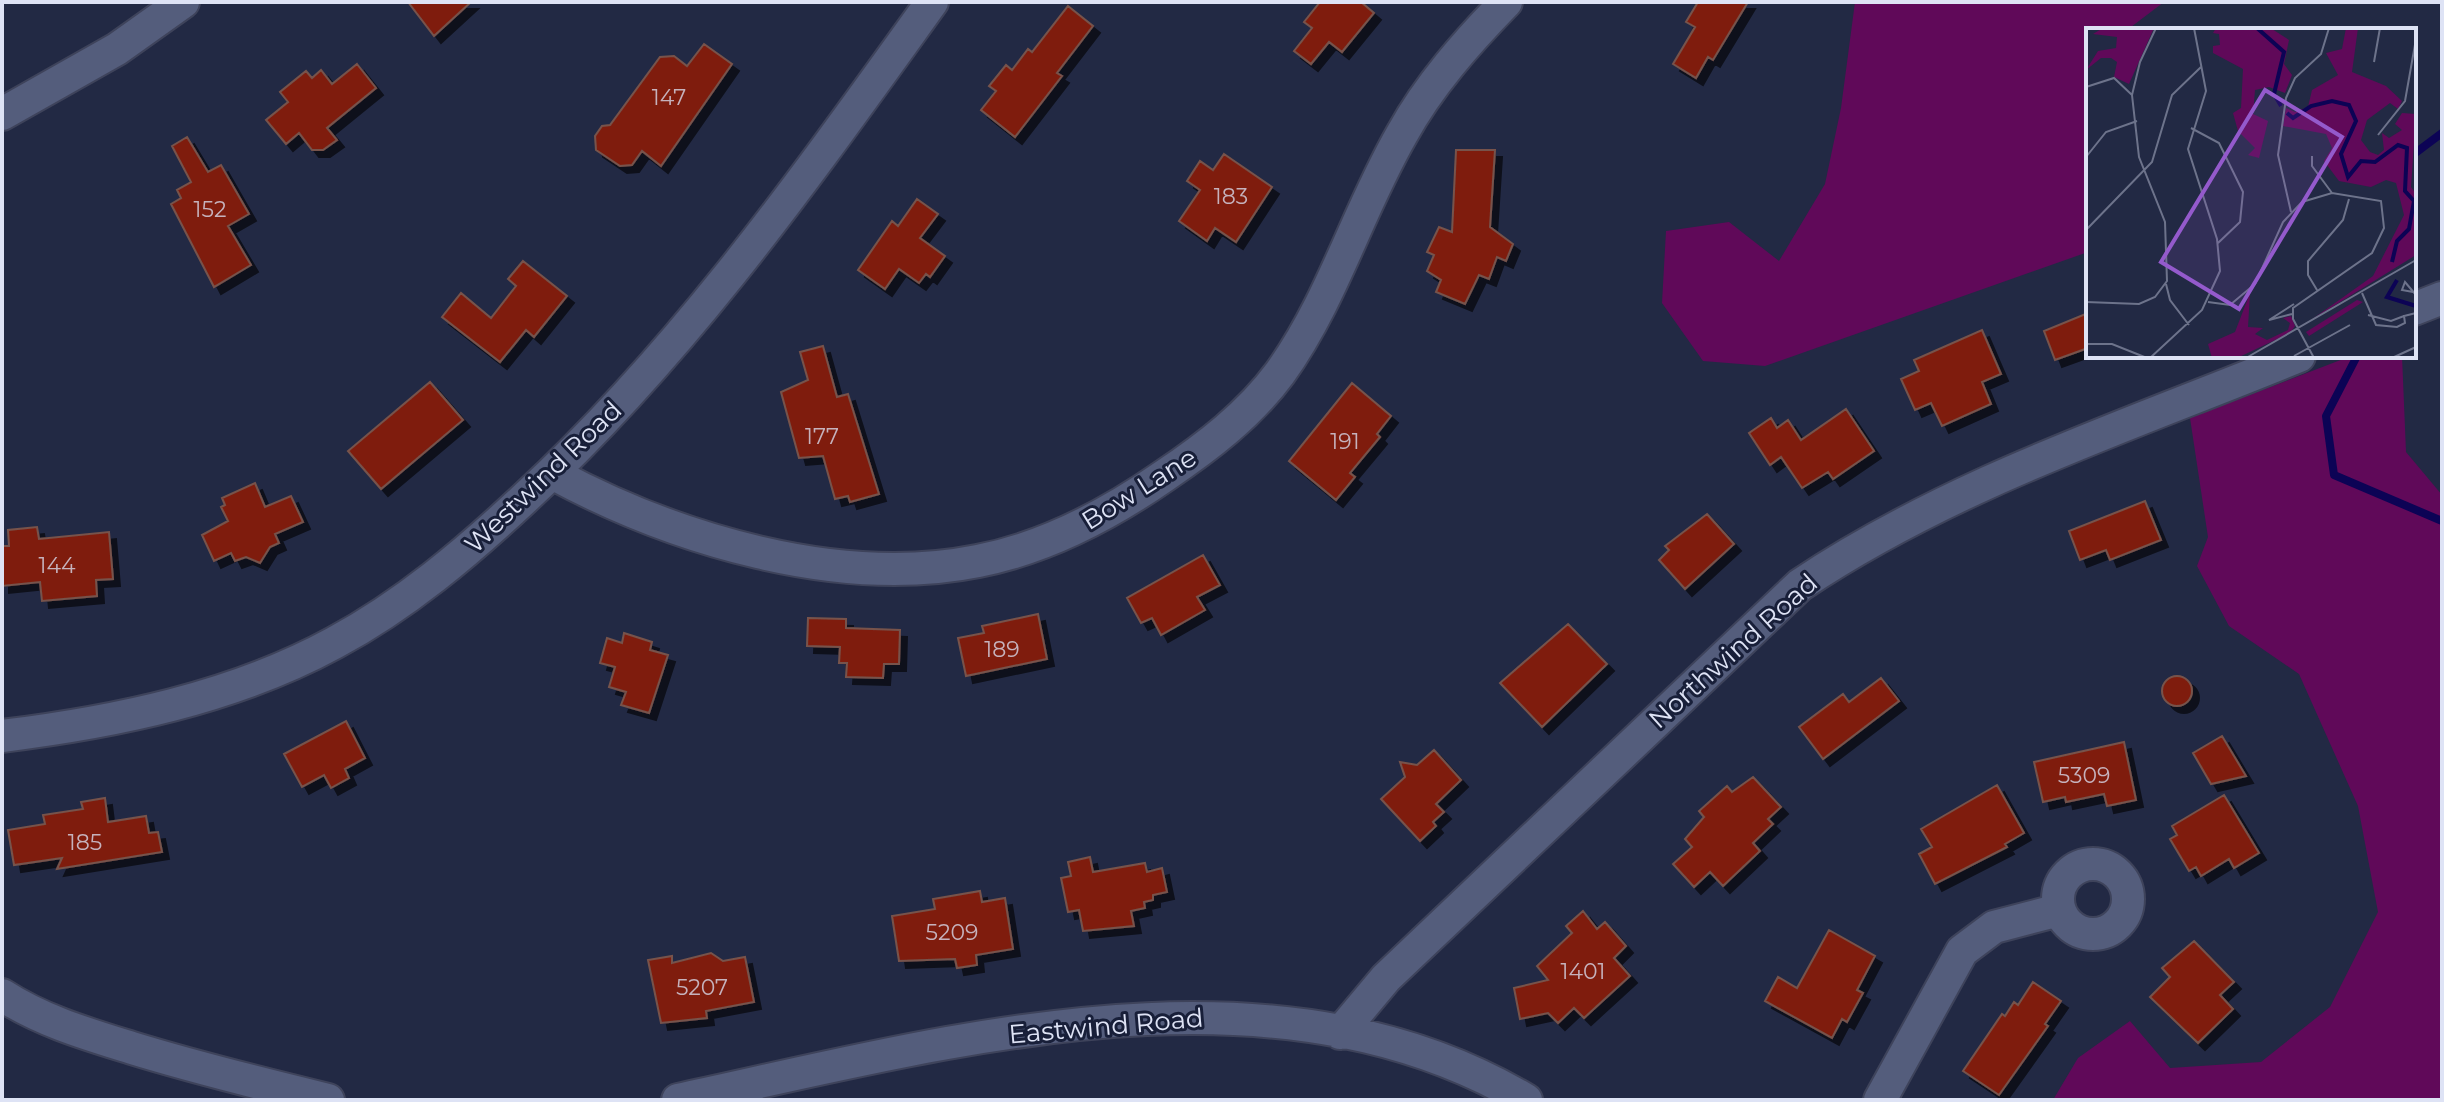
<svg xmlns="http://www.w3.org/2000/svg" width="2444" height="1102" font-family="Montserrat,sans-serif">
<style>
.green{fill:#600959}
.lines{fill:none;stroke-linecap:round;stroke-linejoin:round}
.stream{stroke:#0c0355;stroke-width:8}
.building{fill:#7f1f10;stroke:#77534b;stroke-width:2;filter:url(#shadow)}
.minor-casing{stroke:#3e435b;stroke-width:36}
.minor{stroke:#545d7c;stroke-width:32}
.labels{text-anchor:middle;dominant-baseline:central;stroke-width:6;stroke-linejoin:round;paint-order:stroke}
.number-label{font-size:22px;fill:#c6b2bc}
.street-label{font-size:26px;fill:#dee3f5;stroke:#181f39}
.inset-river{fill:none;stroke:#0c0355;stroke-width:4}
.inset-road{fill:none;stroke:#6d738b;stroke-width:2}
.view{fill:#945acc;fill-opacity:0.15;stroke:#945acc;stroke-width:4}
.inset-edge{fill:none;stroke:#dee3f5;stroke-width:4}
</style>
<defs>
<filter id="shadow"><feDropShadow dx="7" dy="7" stdDeviation="0" flood-color="#0009"/></filter>
</defs>
<rect width="100%" height="100%" fill="#222944"/>
<path class="green" d="M 1855,2 L 2164,2 L 2127,30 L 2088,30 L 2088,252 L 1765,366 L 1703,361 L 1662,303 L 1666,231 L 1729,222 L 1779,261 L 1825,184 L 1841,108 Z
M 2351,356 L 2402,356 L 2406,452 L 2442,495 L 2442,1100 L 2053,1100 L 2078,1058 L 2130,1021 L 2170,1068 L 2261,1062 L 2330,1007 L 2378,912 L 2358,806 L 2299,674 L 2229,626 L 2197,566 L 2208,537 L 2190,418 Z"/>
<g class="lines">
<path class="stream" d="M 2414,154 L 2442,133
M 2356,358 L 2326,416 L 2334,475 L 2442,521"/>
</g>
<path class="building" d="M 408,2 L 471,2 L 434,36 Z
M 1320,2 L 1361,2 L 1374,13 L 1342,52 L 1329,42 L 1311,64 L 1294,51 L 1312,28 L 1304,22 Z
M 1698,2 L 1748,2 L 1713,60 L 1708,57 L 1696,78 L 1673,64 L 1695,27 L 1686,22 Z
M 1068,6 L 1093,26 L 1057,73 L 1062,76 L 1015,137 L 981,110 L 996,91 L 989,86 L 1006,65 L 1012,70 L 1028,49 L 1032,52 Z
M 704,44 L 732,64 L 661,166 L 642,151 L 632,165 L 620,166 L 596,150 L 595,136 L 602,126 L 610,125 L 660,57 L 674,56 L 687,66 Z
M 357,64 L 376,88 L 327,128 L 337,140 L 323,150 L 312,150 L 299,133 L 286,144 L 266,120 L 288,102 L 280,92 L 306,71 L 312,78 L 321,70 L 332,84 Z
M 187,137 L 208,172 L 221,165 L 249,214 L 228,226 L 251,265 L 214,287 L 171,204 L 181,198 L 177,190 L 191,182 L 172,146 Z
M 1456,150 L 1495,150 L 1490,227 L 1513,244 L 1506,261 L 1497,257 L 1489,279 L 1479,275 L 1465,304 L 1436,292 L 1441,280 L 1427,271 L 1434,255 L 1427,252 L 1439,227 L 1452,232 Z
M 1224,154 L 1272,187 L 1236,242 L 1215,228 L 1207,241 L 1179,221 L 1200,190 L 1187,181 L 1200,161 L 1213,170 Z
M 917,199 L 938,214 L 920,238 L 945,256 L 930,277 L 926,274 L 919,283 L 899,269 L 885,289 L 858,270 L 892,221 L 898,226 Z
M 523,261 L 567,296 L 534,337 L 526,330 L 500,362 L 442,317 L 461,293 L 491,318 L 516,286 L 508,279 Z
M 2088,313 L 2088,348 L 2055,360 L 2044,331 Z
M 1982,330 L 2001,374 L 1982,382 L 1991,404 L 1942,426 L 1931,403 L 1915,410 L 1901,379 L 1919,371 L 1914,360 Z
M 823,346 L 837,397 L 848,394 L 879,494 L 850,502 L 848,496 L 835,499 L 823,456 L 799,458 L 781,392 L 808,380 L 800,352 Z
M 430,382 L 463,420 L 381,489 L 348,451 Z
M 1352,383 L 1391,416 L 1377,434 L 1380,437 L 1350,473 L 1355,477 L 1336,500 L 1289,461 Z
M 1846,409 L 1874,451 L 1833,479 L 1828,472 L 1802,488 L 1781,457 L 1770,465 L 1749,433 L 1771,418 L 1777,428 L 1788,420 L 1801,440 Z
M 255,483 L 265,507 L 291,496 L 303,522 L 275,534 L 279,543 L 270,547 L 260,563 L 246,557 L 235,561 L 231,553 L 214,561 L 202,535 L 228,521 L 221,507 L 225,505 L 222,498 Z
M 2145,501 L 2161,540 L 2110,560 L 2106,550 L 2080,560 L 2069,531 Z
M 1707,514 L 1734,544 L 1685,589 L 1659,560 L 1669,550 L 1665,546 Z
M 37,527 L 39,539 L 109,532 L 113,579 L 96,580 L 97,596 L 42,601 L 40,582 L 2,586 L 2,546 L 9,546 L 8,530 Z
M 1203,555 L 1220,585 L 1197,597 L 1205,610 L 1161,635 L 1152,618 L 1141,623 L 1127,598 Z
M 1038,614 L 1047,659 L 966,676 L 958,638 L 984,633 L 982,626 Z
M 808,618 L 846,619 L 846,628 L 900,630 L 899,664 L 884,664 L 883,678 L 846,677 L 847,663 L 839,663 L 840,647 L 807,646 Z
M 1568,624 L 1607,664 L 1542,727 L 1500,683 Z
M 624,633 L 652,642 L 650,650 L 668,655 L 649,713 L 621,705 L 626,692 L 609,687 L 615,667 L 600,663 L 607,638 L 622,643 Z
M2162 691a15 15 0 1 1 30 0a15 15 0 1 1-30 0Z
M 1881,678 L 1899,701 L 1823,759 L 1799,727 L 1843,694 L 1849,702 Z
M 346,721 L 365,758 L 345,769 L 349,778 L 331,788 L 324,775 L 302,787 L 284,754 Z
M 2222,736 L 2246,776 L 2211,784 L 2193,753 Z
M 2124,742 L 2136,800 L 2107,806 L 2104,794 L 2066,802 L 2065,797 L 2043,802 L 2034,762 Z
M 1434,750 L 1461,780 L 1436,804 L 1444,812 L 1433,822 L 1436,826 L 1420,841 L 1381,799 L 1405,777 L 1400,762 L 1417,765 Z
M 1753,777 L 1781,807 L 1768,819 L 1773,824 L 1753,843 L 1760,851 L 1723,886 L 1710,872 L 1694,887 L 1673,864 L 1692,847 L 1685,839 L 1704,817 L 1699,811 L 1727,786 L 1732,792 Z
M 1997,785 L 2024,833 L 2005,844 L 2007,847 L 1935,884 L 1919,854 L 1932,847 L 1921,829 Z
M 2224,795 L 2259,853 L 2234,868 L 2229,859 L 2201,876 L 2196,867 L 2189,871 L 2170,839 L 2177,835 L 2172,826 Z
M 105,798 L 108,822 L 146,816 L 149,833 L 158,832 L 162,852 L 57,869 L 62,858 L 14,865 L 8,830 L 45,824 L 43,815 L 83,809 L 81,802 Z
M 1090,857 L 1093,872 L 1145,863 L 1147,872 L 1162,868 L 1167,892 L 1153,895 L 1153,900 L 1144,902 L 1145,908 L 1131,911 L 1134,926 L 1083,931 L 1079,910 L 1068,912 L 1061,878 L 1071,876 L 1068,862 Z
M 980,891 L 982,902 L 1005,898 L 1013,949 L 976,955 L 977,965 L 957,968 L 955,959 L 899,961 L 892,916 L 935,909 L 933,899 Z
M 1583,911 L 1597,929 L 1605,922 L 1626,946 L 1614,958 L 1630,976 L 1584,1018 L 1574,1008 L 1558,1023 L 1548,1013 L 1520,1019 L 1514,988 L 1548,980 L 1537,966 L 1572,933 L 1566,926 Z
M 1829,930 L 1875,956 L 1857,990 L 1863,993 L 1847,1022 L 1842,1019 L 1832,1038 L 1765,1001 L 1778,977 L 1797,988 Z
M 2194,941 L 2234,982 L 2220,995 L 2233,1009 L 2198,1043 L 2150,997 L 2170,977 L 2162,968 Z
M 711,953 L 723,961 L 745,957 L 754,1002 L 706,1011 L 707,1018 L 661,1023 L 648,960 L 672,956 L 672,963 Z
M 2033,982 L 2061,1001 L 2045,1024 L 2048,1026 L 1999,1095 L 1963,1071 L 2002,1014 L 2005,1016 L 2014,1002 L 2018,1005 Z"/>
<g class="lines">
<defs>
<path id="minor" d="M 2,114 L 117,49 L 183,2
M 2414,309 L 2442,298
M 552,473 C 674,539 839,589 978,561 C 1045,548 1108,515 1164,476 C 1207,447 1249,415 1280,373 C 1333,299 1357,212 1402,134 C 1429,85 1467,42 1506,2
M 2,736 C 115,722 233,698 334,643 C 405,605 466,553 525,498 C 684,351 806,177 932,2
M2058 899a35 35 0 1 1 70 0a35 35 0 1 1-70 0Z
M 2,995 C 42,1021 87,1034 132,1048 C 197,1068 262,1084 328,1100
M 1340,1033 L 1386,978 L 1800,585 C 1952,483 2131,425 2299,356
M 678,1100 C 947,1042 1271,949 1526,1100
M 1880,1100 L 1962,951 L 1994,927 L 2059,910"/>
</defs>
<use href="#minor" class="minor-casing"/>
<use href="#minor" class="minor"/>
</g>
<g class="labels">
<g class="number-label">
<text x="669" y="97">147</text>
<text x="1231" y="196">183</text>
<text x="210" y="209">152</text>
<text x="822" y="436">177</text>
<text x="1345" y="441">191</text>
<text x="57" y="565">144</text>
<text x="1002" y="649">189</text>
<text x="2084" y="775">5309</text>
<text x="85" y="842">185</text>
<text x="952" y="932">5209</text>
<text x="1583" y="971">1401</text>
<text x="702" y="987">5207</text>
</g>
<g class="street-label">
<text transform="translate(543 477) rotate(-44)">Westwind Road</text>
<text transform="translate(1139 489) rotate(-32)">Bow Lane</text>
<text transform="translate(1733 651) rotate(-42)">Northwind Road</text>
<text transform="translate(1106 1026) rotate(-5)">Eastwind Road</text>
</g>
</g>
<g transform="translate(2086 28)">
<rect width="330" height="330" fill="#222944"/>
<path d="M 17,0 L 68,0 L 43,56 L 28,49 L 31,34 L 25,30 L 15,30 L 0,42 L 12,23 L 30,20 L 31,9 L 7,6 ZM 130,0 L 186,1 L 203,12 L 198,36 L 206,47 L 199,65 L 183,59 L 169,62 L 167,86 L 182,93 L 173,130 L 162,127 L 169,120 L 152,103 L 147,85 L 155,80 L 157,41 L 127,25 L 127,18 L 134,17 L 133,6 L 127,5 ZM 260,0 L 272,0 L 266,44 L 300,58 L 316,73 L 312,81 L 304,75 L 281,92 L 275,112 L 284,124 L 292,127 L 298,122 L 296,105 L 303,110 L 316,102 L 309,96 L 316,85 L 330,86 L 325,159 L 330,166 L 330,227 L 225,292 L 287,248 L 318,187 L 310,155 L 300,152 L 285,159 L 253,153 L 238,133 L 246,120 L 240,106 L 197,98 L 200,80 L 209,84 L 222,79 L 226,62 L 252,47 L 240,25 L 256,21 ZM 164,265 L 162,299 L 177,300 L 169,306 L 181,312 L 202,302 L 204,295 L 197,290 L 205,288 L 209,298 L 204,305 L 151,330 L 126,330 L 122,316 L 149,304 ZM 271,272 L 277,274 L 223,308 L 220,304 Z" fill="#600959"/>
<path class="inset-river" d="M 171,0 L 198,24 L 188,66 L 195,78M 201,85 L 207,90 L 225,78 L 246,73 L 263,77 L 270,93 L 255,126 L 262,149 L 275,133 L 289,134 L 312,117 L 321,120 L 319,163 L 328,173 L 323,201 L 311,213 L 306,234M 311,252 L 301,269 L 330,278"/>
<path class="inset-road" d="M 288,34 L 294,0M 0,59 L 28,50 L 46,67M 105,100 L 133,115 L 157,164 L 154,194 L 132,215M 292,107 L 319,73 L 330,11M 226,128 L 226,138 L 246,165M 0,129 L 20,104 L 51,93M 205,184 L 192,127 L 200,70 L 209,50 L 235,26 L 243,0M 0,202 L 66,134 L 86,67 L 115,39M 80,256 L 84,272 L 103,297M 231,262 L 222,247 L 222,233 L 257,192 L 263,171M 327,264 L 316,262 L 319,254 L 330,267M 276,265 L 290,297 L 311,299 L 319,295 L 318,288 L 330,285M 0,274 L 53,276 L 69,269 L 81,253 L 79,194 L 53,129 L 46,67 L 54,34 L 70,0M 122,274 L 144,277 L 169,256 L 197,194 L 216,174 L 246,165 L 295,173 L 298,200 L 286,225 L 207,280 L 207,291 L 228,330M 206,286 L 183,292 L 208,276M 282,287 L 305,293 L 318,288M 0,316 L 26,316 L 61,330M 208,328 L 264,297M 4,330 L 29,330M 64,330 L 116,282 L 134,243 L 131,211 L 102,121 L 120,63 L 108,0M 160,330 L 330,232M 306,330 L 330,319"/>
<path class="view" d="M 179,62 L 256,109 L 153,281 L 75,234 Z"/>
<rect width="330" height="330" class="inset-edge"/>
</g>
<rect width="2444" height="1102" fill="none" stroke="#dee3f5" stroke-width="8"/>
</svg>
